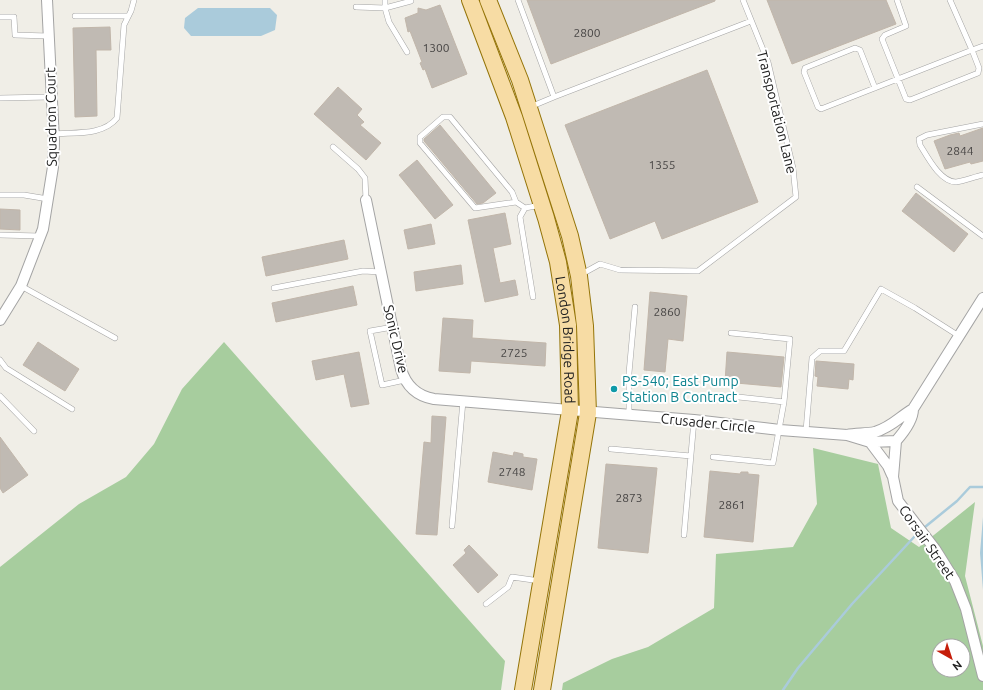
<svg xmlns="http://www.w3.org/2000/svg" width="983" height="690" font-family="Ubuntu,sans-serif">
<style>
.forest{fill:#a7cd9e;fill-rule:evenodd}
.water{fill:#aacbdb}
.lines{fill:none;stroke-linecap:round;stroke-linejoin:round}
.stream{stroke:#aacbdb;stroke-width:2.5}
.building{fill:#c0bab3;stroke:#c1b6aa}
.service-casing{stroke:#a4a4a4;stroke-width:6}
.minor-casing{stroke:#a4a4a4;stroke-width:12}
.primary-casing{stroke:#947408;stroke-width:18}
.service{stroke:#fff;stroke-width:5}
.minor{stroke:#fff;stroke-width:10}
.primary{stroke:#f7dca4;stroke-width:16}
.culture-dot{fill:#0f9aa8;stroke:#fff;stroke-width:1.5}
.labels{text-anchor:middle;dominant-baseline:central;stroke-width:4;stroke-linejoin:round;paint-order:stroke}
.number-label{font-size:12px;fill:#484645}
.street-label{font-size:14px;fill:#202020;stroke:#fff}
.culture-label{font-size:14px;fill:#0d838f;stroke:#fff;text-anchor:start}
</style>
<rect width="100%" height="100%" fill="#f0eee7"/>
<path class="forest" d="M 224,342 L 505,661 L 501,690 L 0,690 L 0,567 L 79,504 L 126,477 L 154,444 L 182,389 Z
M 813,448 L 878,464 L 891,528 L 919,547 L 975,502 L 965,576 L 983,646 L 983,690 L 562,690 L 563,683 L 612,659 L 648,647 L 714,608 L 716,554 L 793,547 L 817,504 ZM 939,646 L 963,646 L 963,670 L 939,670 Z"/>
<path class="water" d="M 198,8 L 270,8 L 277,15 L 275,30 L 261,36 L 191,36 L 184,28 L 185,18 Z
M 983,517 L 983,590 L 980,553 Z"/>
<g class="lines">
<path class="stream" d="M 925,527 L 957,501 L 970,487 L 983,487
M 783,690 L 798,668 L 852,604 L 915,536"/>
</g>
<path class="building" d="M 527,0 L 715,0 L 715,1 L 551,64 Z
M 767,0 L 886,0 L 896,24 L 792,64 Z
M 440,5 L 467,74 L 432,88 L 425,69 L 423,70 L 420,63 L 422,62 L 410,31 L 408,32 L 405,18 L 418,13 L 418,8 L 426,10 Z
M 110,27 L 111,50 L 96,50 L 97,116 L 75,117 L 73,28 Z
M 707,70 L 758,202 L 662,239 L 655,221 L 610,239 L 565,125 Z
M 338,87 L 362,109 L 357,115 L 364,122 L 360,125 L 381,143 L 366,160 L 314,114 Z
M 440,125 L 496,193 L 483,203 L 477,204 L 424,141 L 424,139 Z
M 983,128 L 983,161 L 971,164 L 970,162 L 945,169 L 934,141 L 950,135 L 959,133 L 960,136 Z
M 417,160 L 453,205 L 435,219 L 399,175 Z
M 916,193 L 968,234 L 954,252 L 902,211 Z
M 0,209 L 20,210 L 20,230 L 0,229 Z
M 505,213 L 511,244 L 493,248 L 500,283 L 515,280 L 518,295 L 485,302 L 468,220 Z
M 431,224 L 435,244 L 408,249 L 404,230 Z
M 344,240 L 348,259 L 266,276 L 262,257 Z
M 461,265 L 463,284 L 416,291 L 414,272 Z
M 353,286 L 357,305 L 276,322 L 272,303 Z
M 650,292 L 687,296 L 683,341 L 668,339 L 665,372 L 644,370 Z
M 443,318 L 473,320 L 472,338 L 546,343 L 545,366 L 471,361 L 470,373 L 439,371 Z
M 38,342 L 79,369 L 65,391 L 23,365 Z
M 359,352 L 369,404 L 351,407 L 344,374 L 316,380 L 312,361 Z
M 727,352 L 784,357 L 781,387 L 725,382 Z
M 816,361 L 854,364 L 853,380 L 849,379 L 848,389 L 817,386 L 818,377 L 815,376 Z
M 432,416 L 446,417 L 437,535 L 416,534 L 424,442 L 431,443 Z
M 0,437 L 28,475 L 3,493 L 0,488 Z
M 493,452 L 513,456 L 514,452 L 523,454 L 523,457 L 537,459 L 532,490 L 488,482 Z
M 606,464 L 657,468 L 648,553 L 598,548 Z
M 710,471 L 740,474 L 741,472 L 748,472 L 748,474 L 759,475 L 753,542 L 704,537 Z
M 469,545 L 498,575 L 478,593 L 453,565 L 466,553 L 464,550 Z"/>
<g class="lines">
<defs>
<path id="service" d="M 385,0 L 385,8 L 411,1
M 518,0 L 554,97 L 751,21
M 897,0 L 906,26 L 885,35 L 882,39 L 906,99 L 910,100 L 978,73 L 979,68 L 972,50 L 983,46
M 356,7 L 385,8 L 389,22 L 407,52
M 75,16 L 128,16
M 0,17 L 14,17 L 15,35 L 48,36
M 875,88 L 860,50 L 855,48 L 805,68 L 804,72 L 818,107 L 821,109 L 972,50 L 950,0
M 0,98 L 51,97
M 530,107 L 554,97
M 983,124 L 927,135 L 919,139 L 920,145 C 927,156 940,182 956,182 C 964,181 974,177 983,175
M 53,134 C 74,132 103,136 117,118 L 124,25 L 131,11 L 134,0
M 333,147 L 358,169 L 365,178 L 366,200
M 917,187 L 983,236
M 0,195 L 24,195 L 48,199
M 516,202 L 512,192 L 450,117 L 443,117 L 420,137 L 420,143 L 475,208 L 516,202 L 525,208 L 541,205
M 525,208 L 520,217 L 533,297
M 0,235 L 40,236
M 580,275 L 600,264 L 620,270 L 698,271 L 796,197 L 793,168 L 768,62 L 743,0
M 21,286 L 115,338
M 274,288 L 363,271 L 381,272
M 393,327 L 370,331 L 382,385 L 405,380
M 0,360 L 6,368 L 72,409
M 0,396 L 34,431
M 729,396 L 784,402
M 629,416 L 629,373 L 635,307
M 806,431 L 812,358 L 820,351 L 844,351 L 881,289 L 915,308 L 959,336
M 611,449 L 691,456
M 713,457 L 773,463 L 784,402 L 790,339 L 731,333
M 452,526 L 463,401
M 684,535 L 694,420
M 486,604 L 508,587 L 512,577 L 540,581"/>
<path id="minor" d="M 366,200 L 401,369 C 406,386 417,396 434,399 L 694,420 L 780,430 L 847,435 L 870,442 L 896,441 C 904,432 913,420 913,409 C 899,417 892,427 875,432 C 866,434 856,433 847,435
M 0,320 L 21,286 L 43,229 L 53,167 L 54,141 L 47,0
M 913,409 L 983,298
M 896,441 L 893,477 L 898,501 L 935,549 L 955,581 L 966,609 L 983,676
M 870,442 L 888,466 L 892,475"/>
<g id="primary">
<path id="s1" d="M 470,0 L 514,117 L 546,218 L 558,262 L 568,325 L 570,411 L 523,690"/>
<path d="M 488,0 L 520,80 L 570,236 L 579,276 L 585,326 L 588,413 L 542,690"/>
</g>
</defs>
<use href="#service" class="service-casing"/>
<use href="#minor" class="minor-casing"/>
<use href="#primary" class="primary-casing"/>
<use href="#service" class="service"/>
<use href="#minor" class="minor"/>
<use href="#primary" class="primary"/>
</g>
<circle class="culture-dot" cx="614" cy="389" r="4"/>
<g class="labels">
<g class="number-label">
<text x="587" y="32">2800</text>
<text x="436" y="47">1300</text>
<text x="960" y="150">2844</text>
<text x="662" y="164">1355</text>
<text x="667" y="311">2860</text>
<text x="514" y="352">2725</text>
<text x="512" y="471">2748</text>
<text x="629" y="497">2873</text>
<text x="732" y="504">2861</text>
</g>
<g class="street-label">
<text transform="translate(777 112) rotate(76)">Transportation Lane</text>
<text transform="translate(51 117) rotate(-91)">Squadron Court</text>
<text transform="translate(396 339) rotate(77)">Sonic Drive</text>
<text stroke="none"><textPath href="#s1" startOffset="355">London Bridge Road</textPath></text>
<text transform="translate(708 423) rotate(6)">Crusader Circle</text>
<text transform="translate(927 542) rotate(55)">Corsair Street</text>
</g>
<g class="culture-label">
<text x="622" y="381">PS-540; East Pump<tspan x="622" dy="16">Station B Contract</tspan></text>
</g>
</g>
<g transform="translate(951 658) rotate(141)"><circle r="19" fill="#ffffff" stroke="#a6a6a6"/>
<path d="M0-3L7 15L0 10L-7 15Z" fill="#c51d0a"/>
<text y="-6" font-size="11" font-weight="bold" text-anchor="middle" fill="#202020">N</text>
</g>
</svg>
